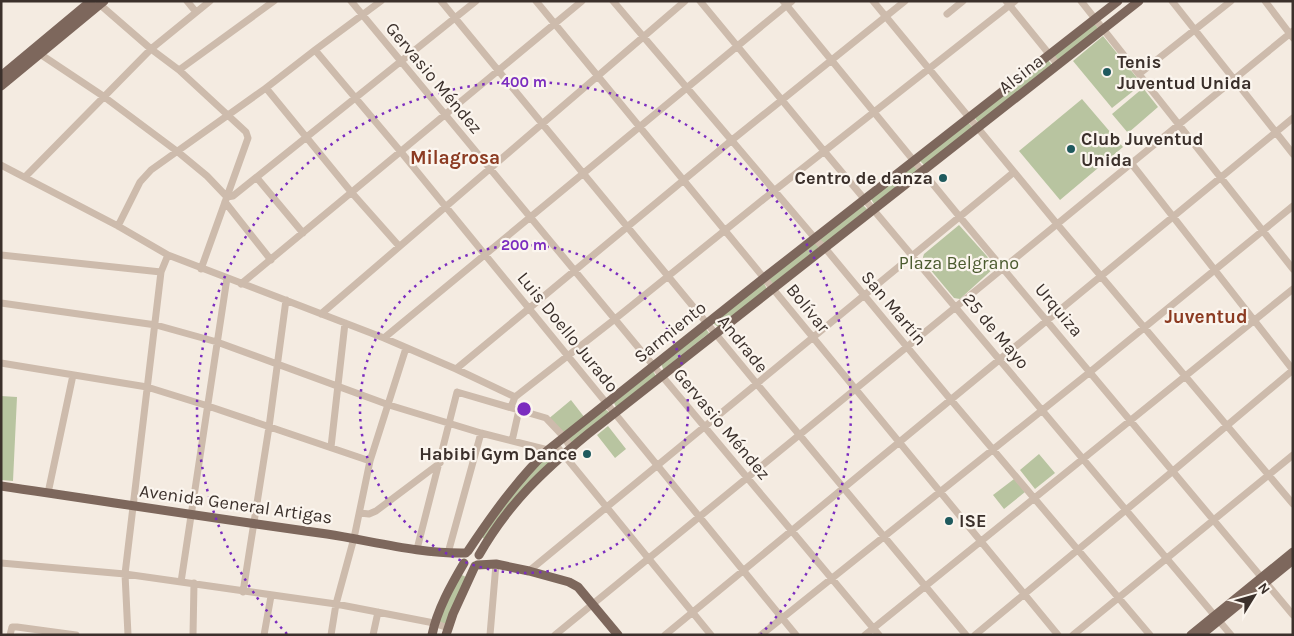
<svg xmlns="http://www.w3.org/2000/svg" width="1294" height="636" font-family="Karla,sans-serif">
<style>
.green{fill:#b8c4a0}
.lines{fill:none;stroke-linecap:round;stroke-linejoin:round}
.minor{stroke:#cdbbac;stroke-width:7}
.major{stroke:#7d675c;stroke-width:9}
.ring{fill:none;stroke:#7b2cbf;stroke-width:2.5;stroke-dasharray:2.5 5}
.poi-dot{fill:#1f5a5e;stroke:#fbf5ee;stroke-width:2}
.labels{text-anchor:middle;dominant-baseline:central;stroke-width:4.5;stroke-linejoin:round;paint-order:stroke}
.poi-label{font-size:18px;font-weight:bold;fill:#3b302b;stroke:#fbf5ee;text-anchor:start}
.street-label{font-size:18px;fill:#3b302b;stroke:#fbf5ee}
.park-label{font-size:18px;fill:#4a5a2e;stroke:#fbf5ee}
.neighbourhood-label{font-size:19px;font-weight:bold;fill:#8c3b22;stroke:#fbf5ee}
.centre{fill:#7b2cbf;stroke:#fbf5ee;stroke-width:2.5}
.ring-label{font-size:15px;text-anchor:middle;font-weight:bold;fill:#7b2cbf;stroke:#fbf5ee;stroke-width:4.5;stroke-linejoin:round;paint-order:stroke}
</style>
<rect width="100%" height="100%" fill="#f4ebe1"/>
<path class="green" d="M 1094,23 L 1099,29 L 1058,62 L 1054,56 Z
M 1103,36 L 1142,84 L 1112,108 L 1073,61 Z
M 1048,60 L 1053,66 L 979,124 L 975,118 Z
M 1143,88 L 1158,107 L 1128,133 L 1112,114 Z
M 1082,99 L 1123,147 L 1060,200 L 1019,151 Z
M 968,122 L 973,128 L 925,166 L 920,161 Z
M 913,165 L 917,168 L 917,171 L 874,204 L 871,199 Z
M 863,205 L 867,209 L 825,244 L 821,241 L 820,239 Z
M 959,225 L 994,264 L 995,267 L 960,299 L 954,298 L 924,262 L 923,257 L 924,254 Z
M 814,242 L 818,246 L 818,248 L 774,283 L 772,283 L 769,279 Z
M 764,283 L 767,289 L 718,327 L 713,323 Z
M 706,329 L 709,333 L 664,369 L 663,369 L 661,363 Z
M 653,371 L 656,376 L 616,407 L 614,403 Z
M 1,396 L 17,397 L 13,481 L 1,480 Z
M 571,400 L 585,418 L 566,434 L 547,420 Z
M 605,409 L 609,412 L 571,443 L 568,441 L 570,437 Z
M 608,426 L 626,449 L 615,458 L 597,435 Z
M 1039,454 L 1055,473 L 1035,489 L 1020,470 Z
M 551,455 L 552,460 L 484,539 L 482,537 L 522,480 L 547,456 Z
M 1014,479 L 1025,492 L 1004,509 L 993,495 Z
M 460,574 L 466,577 L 446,625 L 438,623 Z"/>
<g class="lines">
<path class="minor" d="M 187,1 L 196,12
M 351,1 L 662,376 L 879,635
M 441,1 L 757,384 L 966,635
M 536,1 L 1058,635
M 613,1 L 819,243 L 825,248 L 951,400 L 1150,635
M 700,1 L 824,151 L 1231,635
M 783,1 L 959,216 L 1293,615
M 873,1 L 1057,224 L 1293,504
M 1006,1 L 1058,65
M 1081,1 L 1293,269
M 1172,1 L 1293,154
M 1265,1 L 1293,38
M 97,2 L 151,49 L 179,70 L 246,132 L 248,138 L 201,269
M 947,14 L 963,1
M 315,50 L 401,152 L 796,635
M 37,52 L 103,96 L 178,152 L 207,176 L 227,197
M 179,70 L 274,1
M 1139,74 L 1231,1
M 266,88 L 352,193 L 399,246
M 1,165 L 118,226 L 168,255 L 384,338 L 456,369 L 515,397
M 25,177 L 151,49 L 210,1
M 257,178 L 303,233
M 227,197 L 233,196 L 476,1
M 225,202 L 271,260
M 118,226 L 140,182 L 151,170 L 266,88 L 315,50 L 381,1
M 1,255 L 161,272
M 241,284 L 582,1
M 1,303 L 156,325 L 217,342 L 389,405 L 481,433 L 548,450 L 557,460
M 321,314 L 685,1
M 384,338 L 792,1
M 1,363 L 147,387 L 208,406 L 370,461
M 456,369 L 732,140 L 905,1
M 511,407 L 515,397 L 615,319 L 775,190 L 1015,1
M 512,441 L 519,410
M 555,444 L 711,635
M 331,447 L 345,323
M 48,493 L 73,375
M 360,513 L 369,514 L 376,511 L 440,463
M 417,549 L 457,392 L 546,418 L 564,437 L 571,448
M 448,553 L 481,433
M 1,563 L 125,574 L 336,604 L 434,623 L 448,628
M 529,571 L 1014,172
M 181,582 L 227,278
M 243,592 L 269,427 L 286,300
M 10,635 L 12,627 L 17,627 L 76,635
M 128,635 L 125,574 L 161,272 L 168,255
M 193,635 L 194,583
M 264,635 L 271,596
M 331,635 L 336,604 L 354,538 L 370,461 L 406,348
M 373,635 L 378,612
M 490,635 L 496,564
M 555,635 L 1293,31
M 665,635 L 1293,118
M 761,635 L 1090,372 L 1293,206
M 865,635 L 1293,289
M 975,635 L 1173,471 L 1293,370 L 1131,163
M 1073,635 L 1293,455"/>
<path class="major" d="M 1,76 L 91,1
M 1,86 L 104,1
M 1,486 C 110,502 218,519 327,534 C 373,541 419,554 466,553
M 468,551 C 492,515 517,480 548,450 L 764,278 L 1118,1
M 479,555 C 508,504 543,471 588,434 L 1139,1
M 477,565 L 496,564 L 529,571 L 569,582 L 578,587 L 618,635
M 432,635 C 437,610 451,585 464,563
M 446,635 L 453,614 L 475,566
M 1191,635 L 1293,552
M 1201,635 L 1293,560"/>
</g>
<g class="ring">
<circle cx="524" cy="409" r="164"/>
<path d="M287 634A327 327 0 1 1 761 634"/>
</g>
<g class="poi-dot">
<circle cx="1107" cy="72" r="5"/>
<circle cx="1071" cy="149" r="5"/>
<circle cx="943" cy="178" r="5"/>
<circle cx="587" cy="454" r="5"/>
<circle cx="949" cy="521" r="5"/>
</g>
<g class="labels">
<g class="poi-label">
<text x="1117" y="62">Tenis<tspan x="1117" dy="21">Juventud Unida</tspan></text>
<text x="1081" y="139">Club Juventud<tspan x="1081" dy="21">Unida</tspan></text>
<text x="933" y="178" text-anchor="end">Centro de danza</text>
<text x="577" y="454" text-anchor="end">Habibi Gym Dance</text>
<text x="959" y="521">ISE</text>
</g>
<g class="street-label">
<text transform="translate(1021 74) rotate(-38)">Alsina</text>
<text transform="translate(434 78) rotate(50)">Gervasio Méndez</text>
<text transform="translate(808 308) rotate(51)">Bolívar</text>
<text transform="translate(894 308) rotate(50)">San Martín</text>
<text transform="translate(1059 310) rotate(50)">Urquiza</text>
<text transform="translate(996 331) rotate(50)">25 de Mayo</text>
<text transform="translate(568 332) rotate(51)">Luis Doello Jurado</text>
<text transform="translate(670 332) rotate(-39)">Sarmiento</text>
<text transform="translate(743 344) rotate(51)">Andrade</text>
<text transform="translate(722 424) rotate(50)">Gervasio Méndez</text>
<text transform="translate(236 504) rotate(8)">Avenida General Artigas</text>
</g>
<g class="park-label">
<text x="959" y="263">Plaza Belgrano</text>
</g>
<g class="neighbourhood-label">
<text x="455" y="158">Milagrosa</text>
<text x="1206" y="317">Juventud</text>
</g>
</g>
<circle cx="524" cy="409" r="8" class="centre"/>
<g class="ring-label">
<text x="524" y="87">400 m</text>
<text x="524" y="250">200 m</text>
</g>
<rect width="1294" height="636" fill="none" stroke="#3b302b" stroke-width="5"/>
<g transform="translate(1254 596) rotate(53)" stroke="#fbf5ee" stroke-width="4" paint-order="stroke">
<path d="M0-4L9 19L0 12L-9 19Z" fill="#3b302b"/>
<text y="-8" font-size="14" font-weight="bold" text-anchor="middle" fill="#3b302b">N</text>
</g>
</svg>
